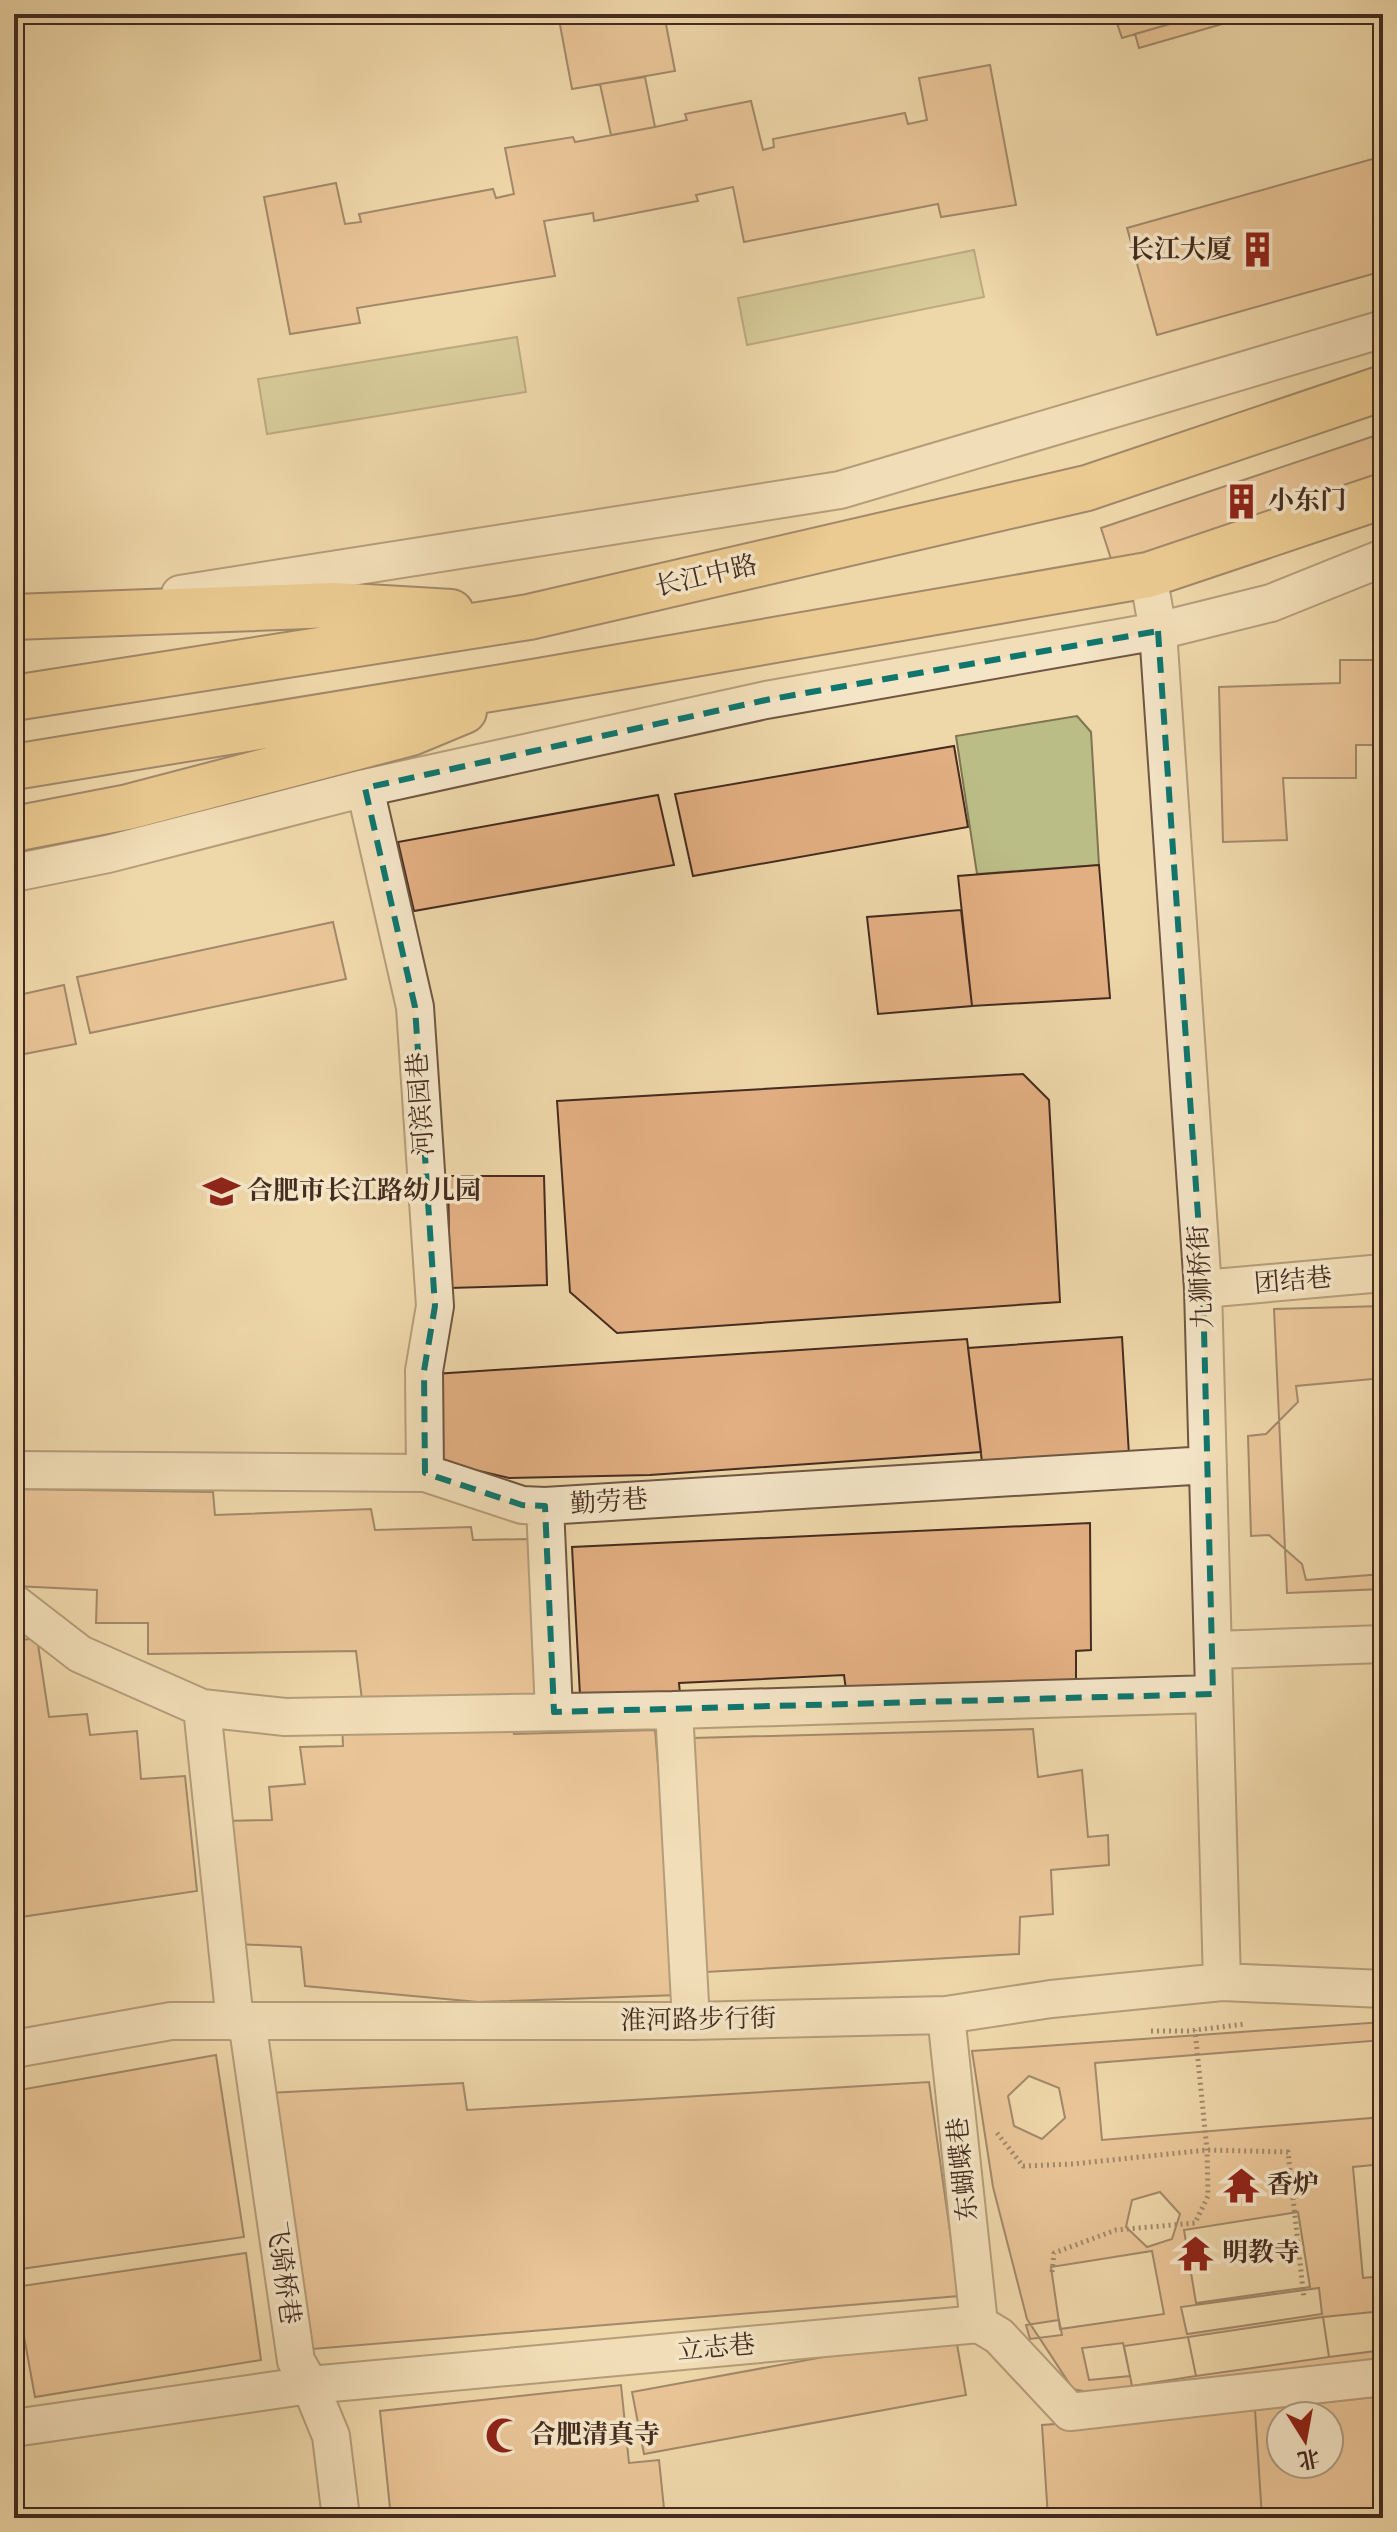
<svg xmlns="http://www.w3.org/2000/svg" width="1397" height="2532" font-family="'Libre Bodoni','Noto Serif SC',serif">
<style>
.green{fill:#bbbd86;stroke:#807453;stroke-width:2}
.building{fill:#e2af82;stroke:#452c20;stroke-width:2;fill-rule:evenodd}
.lines{fill:none;stroke-linecap:round;stroke-linejoin:round}
.street-casing{stroke:#6f5742;stroke-width:40}
.highway-casing{stroke:#452c20;stroke-width:48}
.path{stroke:#452c20;stroke-width:5;stroke-dasharray:2 4;stroke-linecap:butt}
.street{stroke:#f4e5c7;stroke-width:36}
.highway{stroke:#e7bc74;stroke-width:44}
.marked{fill:none;stroke:#0f766e;stroke-width:6;stroke-dasharray:16 10;stroke-linejoin:round}
.labels{text-anchor:middle;dominant-baseline:central;stroke-width:7;stroke-linejoin:round;paint-order:stroke}
.poi-label{font-size:26px;font-weight:bold;fill:#452c20;stroke:#f4e5c7;text-anchor:start}
.street-label{font-size:26px;fill:#452c20;stroke:#f4e5c7}
</style>
<rect width="100%" height="100%" fill="#eed7a9"/>
<filter id="stains"><feTurbulence type="fractalNoise" baseFrequency=".0025" numOctaves="4"/><feColorMatrix values="0 0 0 0 .2 0 0 0 0 .09 0 0 0 0 .02 0 0 0 .5 -.17"/></filter>
<radialGradient id="worn" r=".72"><stop offset=".6" stop-color="#630" stop-opacity="0"/><stop offset="1" stop-color="#630" stop-opacity=".3"/></radialGradient>
<path class="green" d="M 974,250 L 984,297 L 747,345 L 738,298 Z
M 517,337 L 526,392 L 267,434 L 258,379 Z
M 1077,716 L 1091,732 L 1099,865 L 977,874 L 956,736 Z"/>
<path class="building" d="M 558,14 L 664,14 L 675,71 L 572,89 Z
M 1114,14 L 1204,14 L 1122,38 Z
M 1204,14 L 1257,14 L 1139,48 L 1135,34 Z
M 990,65 L 1016,205 L 941,217 L 938,204 L 744,242 L 733,187 L 696,195 L 698,201 L 594,221 L 593,213 L 544,221 L 555,276 L 357,308 L 360,323 L 290,334 L 264,197 L 336,183 L 345,224 L 361,222 L 359,214 L 493,189 L 496,198 L 514,194 L 505,148 L 573,137 L 575,142 L 655,127 L 687,120 L 685,114 L 751,101 L 763,150 L 774,147 L 773,139 L 905,113 L 908,124 L 927,120 L 919,78 Z
M 645,77 L 655,127 L 611,135 L 600,84 Z
M 1383,156 L 1383,271 L 1157,335 L 1127,228 Z
M 1383,433 L 1383,473 L 1113,565 L 1101,528 Z
M 1340,660 L 1383,660 L 1383,745 L 1356,745 L 1356,778 L 1283,778 L 1287,840 L 1223,842 L 1219,687 L 1340,683 Z
M 954,746 L 968,827 L 693,876 L 675,794 Z
M 658,795 L 674,865 L 414,911 L 398,842 Z
M 1099,865 L 1110,998 L 972,1006 L 958,876 Z
M 961,910 L 972,1006 L 878,1014 L 867,917 Z
M 333,922 L 346,979 L 90,1033 L 77,977 Z
M 64,985 L 76,1044 L 14,1056 L 14,996 Z
M 1023,1074 L 1049,1100 L 1060,1302 L 617,1333 L 570,1292 L 557,1101 Z
M 448,1176 L 544,1176 L 547,1285 L 450,1288 Z
M 1383,1306 L 1383,1589 L 1287,1593 L 1274,1309 Z
M 1122,1337 L 1129,1455 L 982,1462 L 968,1348 Z
M 967,1339 L 981,1452 L 650,1475 L 509,1478 L 437,1461 L 434,1374 Z
M 1383,1378 L 1383,1574 L 1306,1580 L 1302,1564 L 1269,1535 L 1251,1536 L 1248,1436 L 1266,1434 L 1298,1402 L 1296,1386 Z
M 14,1489 L 213,1492 L 215,1515 L 371,1509 L 375,1530 L 471,1527 L 473,1540 L 530,1539 L 537,1700 L 363,1708 L 356,1651 L 148,1654 L 148,1623 L 96,1623 L 97,1590 L 14,1586 Z
M 1090,1523 L 1091,1650 L 1076,1651 L 1076,1681 L 846,1690 L 844,1675 L 679,1683 L 680,1694 L 580,1695 L 572,1547 Z
M 37,1638 L 49,1717 L 87,1714 L 90,1735 L 137,1731 L 141,1779 L 185,1776 L 197,1891 L 14,1918 L 14,1641 Z
M 512,1720 L 514,1734 L 655,1730 L 678,1995 L 478,2002 L 305,1986 L 301,1947 L 237,1944 L 223,1821 L 272,1820 L 269,1787 L 305,1784 L 300,1747 L 343,1746 L 342,1724 Z
M 1033,1729 L 1038,1777 L 1082,1770 L 1088,1837 L 1108,1835 L 1109,1865 L 1051,1870 L 1053,1914 L 1020,1917 L 1019,1954 L 706,1972 L 693,1738 Z
M 1383,2022 L 1383,2364 L 1127,2400 L 1073,2389 L 1027,2319 L 993,2187 L 972,2051 Z
M 1383,2040 L 1383,2117 L 1102,2140 L 1095,2063 Z
M 216,2055 L 244,2237 L 14,2270 L 14,2091 Z
M 1029,2076 L 1059,2088 L 1065,2118 L 1042,2139 L 1014,2126 L 1008,2096 Z
M 929,2082 L 959,2296 L 300,2350 L 268,2093 L 463,2083 L 467,2110 Z
M 1383,2117 L 1383,2164 L 1381,2165 L 1378,2118 Z
M 1383,2164 L 1383,2276 L 1363,2278 L 1353,2167 Z
M1232 2184a9 9 0 1 1 18 0a9 9 0 1 1-18 0Z
M 1160,2192 L 1180,2214 L 1172,2239 L 1147,2247 L 1126,2227 L 1132,2200 Z
M 1298,2212 L 1310,2287 L 1196,2303 L 1184,2230 Z
M 1152,2251 L 1164,2314 L 1060,2329 L 1051,2267 Z
M 246,2253 L 261,2360 L 35,2397 L 15,2287 Z
M 1383,2276 L 1383,2310 L 1381,2310 L 1378,2277 Z
M 1319,2288 L 1322,2314 L 1187,2334 L 1181,2307 Z
M 1383,2311 L 1383,2350 L 1329,2357 L 1323,2317 Z
M 1323,2317 L 1329,2357 L 1196,2376 L 1188,2337 Z
M 1059,2320 L 1062,2335 L 1030,2339 L 1026,2325 Z
M 955,2333 L 966,2395 L 644,2454 L 632,2392 Z
M 1188,2337 L 1196,2376 L 1132,2386 L 1124,2346 Z
M 1123,2343 L 1130,2376 L 1089,2380 L 1082,2348 Z
M 621,2385 L 629,2463 L 659,2460 L 665,2518 L 391,2518 L 380,2411 Z
M 1383,2396 L 1383,2518 L 1262,2518 L 1255,2410 ZM 1281,2416 L 1329,2416 L 1329,2464 L 1281,2464 Z
M 1255,2410 L 1262,2518 L 1048,2518 L 1042,2425 Z"/>
<g class="lines">
<defs>
<path id="street" d="M 1148,575 L 1158,631 L 1203,1289 L 1222,1982
M 180,594 L 840,490 L 1383,329
M 365,788 L 415,1007 L 435,1306 L 424,1371 L 425,1473
M 14,873 L 108,854 L 365,788 L 766,700 L 1158,631 L 1271,603 L 1383,558
M 1203,1289 L 1383,1273
M 14,1470 L 425,1473 L 522,1505 L 545,1506 L 1208,1465
M 545,1506 L 554,1712
M 14,1603 L 80,1654 L 202,1708 L 285,1717 L 674,1710 L 1213,1694
M 1215,1650 L 1383,1644
M 202,1708 L 235,2022
M 674,1710 L 691,2021
M 946,2015 L 979,2324
M 247,2021 L 296,2361 L 310,2385 L 331,2436 L 341,2518
M 14,2049 L 171,2021 L 691,2021 L 946,2015 L 1051,1999 L 1222,1982 L 1383,1989
M 14,2428 L 310,2385 L 979,2324 L 999,2336 L 1070,2412 L 1383,2377"/>
<path id="highway" d="M 14,617 L 333,605 L 451,612
M 14,698 L 529,617 L 1087,488 L 1383,388
M 14,767 L 539,681 L 1148,575 L 1383,496
M 14,829 L 128,807 L 411,733 L 464,711"/>
</defs>
<use href="#street" class="street-casing"/>
<use href="#highway" class="highway-casing"/>
<path class="path" d="M 1151,2031 L 1188,2031 L 1244,2024
M 997,2133 L 1023,2166 L 1073,2164 L 1207,2150 L 1288,2152 L 1304,2299
M 1052,2272 L 1054,2253 L 1116,2230 L 1195,2223 L 1208,2196 L 1207,2150 L 1195,2030"/>
<use href="#street" class="street"/>
<use href="#highway" class="highway"/>
</g>
<path d="M0 0H1397V2532H0ZM 1158,631 L 1203,1289 L 1213,1694 L 554,1712 L 545,1506 L 522,1505 L 425,1473 L 424,1371 L 435,1306 L 415,1007 L 365,788 L 766,700 Z" fill="#eed7a9" fill-opacity=".55" fill-rule="evenodd"/>
<path class="marked" d="M 1158,631 L 1203,1289 L 1213,1694 L 554,1712 L 545,1506 L 522,1505 L 425,1473 L 424,1371 L 435,1306 L 415,1007 L 365,788 L 766,700 Z"/>
<defs>
<symbol id="building-bare" viewBox="-9 -9 18 18"><path d="M-4-6H4V6H1V3H-1V6H-4ZM-2.5-4.3h1.7v1.8h-1.7ZM.8-4.3h1.7v1.8H.8ZM-2.5-1h1.7V.8h-1.7ZM.8-1h1.7V.8H.8Z" fill="#8f2418" stroke="#f4e5c7" stroke-width="2.5" paint-order="stroke"/></symbol>
<symbol id="school-bare" viewBox="-9 -9 18 18"><path d="M0-5L7-2L0 1L-7-2ZM-4 1L0 2.5L4 1V4Q0 6-4 4Z" fill="#8f2418" stroke="#f4e5c7" stroke-width="2.5" paint-order="stroke"/></symbol>
<symbol id="temple-bare" viewBox="-9 -9 18 18"><path d="M0-6L5-2H3V0L6.5 2.5H4V6H1.5V3h-3V6H-4V2.5H-6.5L-3 0V-2H-5Z" fill="#8f2418" stroke="#f4e5c7" stroke-width="2.5" paint-order="stroke"/></symbol>
<symbol id="mosque-bare" viewBox="-9 -9 18 18"><path d="M3.5-4.9A6 6 0 1 0 3.5 4.9A5 5 0 1 1 3.5-4.9Z" fill="#8f2418" stroke="#f4e5c7" stroke-width="2.5" paint-order="stroke"/></symbol>
</defs>
<g fill-rule="evenodd">
<use href="#building-bare" x="1232" y="224" width="51" height="51"/>
<use href="#building-bare" x="1216" y="476" width="51" height="51"/>
<use href="#school-bare" x="196" y="1166" width="51" height="51"/>
<use href="#temple-bare" x="1216" y="2160" width="51" height="51"/>
<use href="#temple-bare" x="1170" y="2228" width="51" height="51"/>
<use href="#mosque-bare" x="478" y="2410" width="51" height="51"/>
</g>
<g class="labels">
<g class="poi-label">
<text x="1232" y="250" text-anchor="end">长江大厦</text>
<text x="1268" y="501">小东门</text>
<text x="247" y="1191">合肥市长江路幼儿园</text>
<text x="1267" y="2185">香炉</text>
<text x="1222" y="2253">明教寺</text>
<text x="530" y="2435">合肥清真寺</text>
</g>
<g class="street-label">
<text transform="translate(706 576) rotate(-13)">长江中路</text>
<text transform="translate(421 1104) rotate(-94)">河滨园巷</text>
<text transform="translate(1201 1277) rotate(-93)">九狮桥街</text>
<text transform="translate(1293 1281) rotate(-5)">团结巷</text>
<text transform="translate(609 1502) rotate(-4)">勤劳巷</text>
<text transform="translate(698 2020) rotate(-1)">淮河路步行街</text>
<text transform="translate(963 2169) rotate(-96)">东蝴蝶巷</text>
<text transform="translate(283 2273) rotate(82)">飞骑桥巷</text>
<text transform="translate(716 2348) rotate(-5)">立志巷</text>
</g>
</g>
<rect width="1397" height="2532" fill="none" stroke="#eed7a9" stroke-width="48"/>
<rect x="16" y="16" width="1365" height="2500" fill="none" stroke="#452c20" stroke-width="4"/>
<rect x="24" y="24" width="1349" height="2484" fill="none" stroke="#452c20" stroke-width="2"/>
<g transform="translate(1305 2440) rotate(169)"><circle r="38" fill="#f4e5c7" stroke="#ae9b84" stroke-width="2"/>
<path d="M0-6L14 30L0 20L-14 30Z" fill="#8f2418"/>
<text y="-12" font-size="22" font-weight="bold" text-anchor="middle" fill="#452c20">北</text>
</g>
<rect width="100%" height="100%" filter="url(#stains)"/>
<rect width="100%" height="100%" fill="url(#worn)"/>
</svg>
